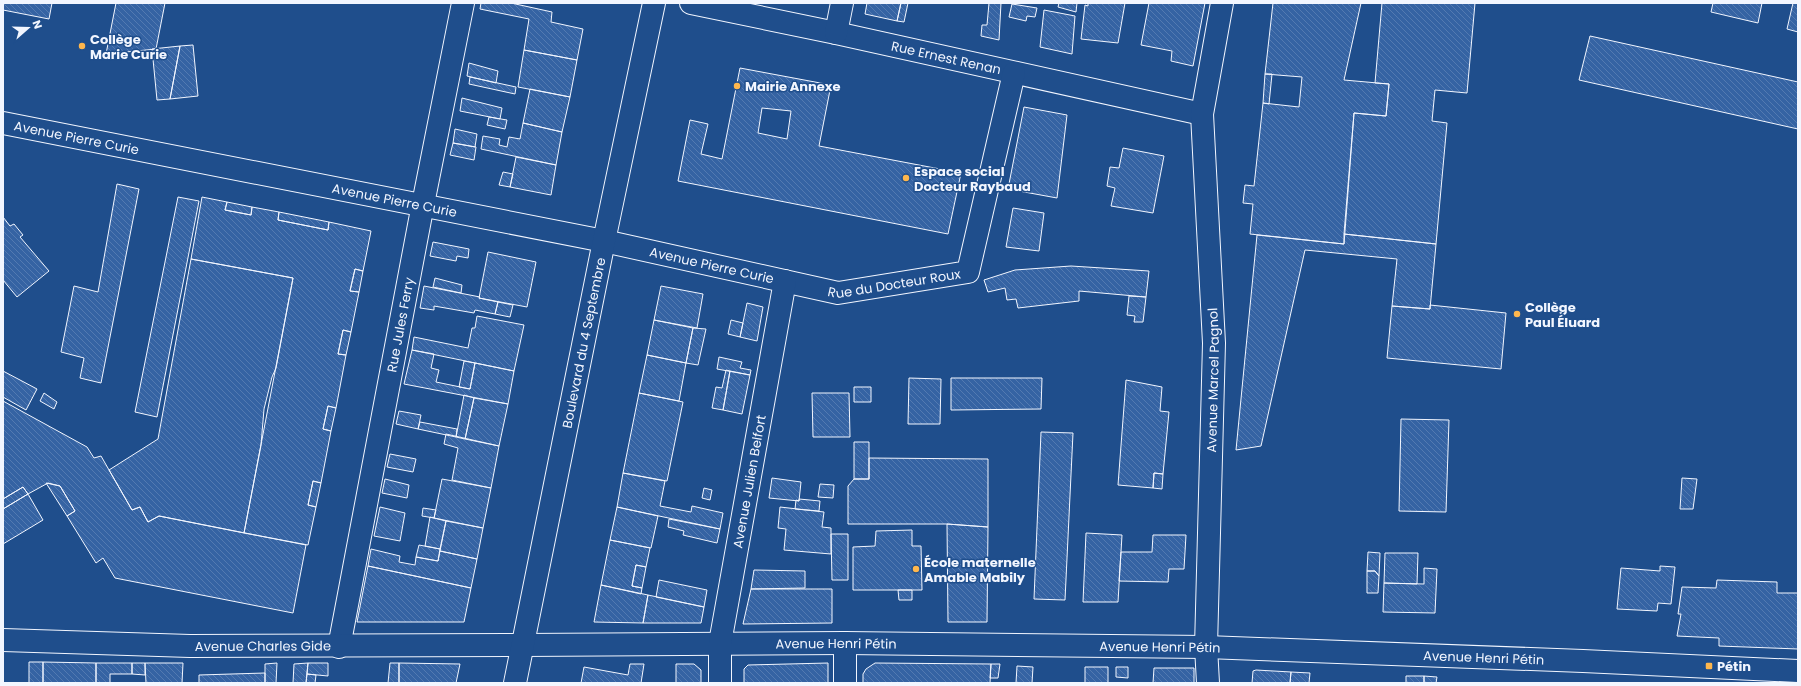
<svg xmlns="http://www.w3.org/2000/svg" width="1801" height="686" font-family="Poppins,sans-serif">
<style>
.building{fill:url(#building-back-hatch);stroke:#f2f6ff;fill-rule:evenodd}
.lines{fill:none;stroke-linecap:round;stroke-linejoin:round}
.minor-casing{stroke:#f2f6ff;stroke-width:24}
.tertiary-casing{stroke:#f2f6ff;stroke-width:24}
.minor{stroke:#1f4e8c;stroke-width:22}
.tertiary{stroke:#1f4e8c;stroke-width:22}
.poi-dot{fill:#ffb74d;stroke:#1f4e8c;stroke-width:1.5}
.labels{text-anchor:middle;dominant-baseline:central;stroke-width:3;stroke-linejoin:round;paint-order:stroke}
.poi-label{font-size:13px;font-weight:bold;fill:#f2f6ff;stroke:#1f4e8c;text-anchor:start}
.street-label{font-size:13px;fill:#f2f6ff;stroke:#1f4e8c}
</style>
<defs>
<pattern id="building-back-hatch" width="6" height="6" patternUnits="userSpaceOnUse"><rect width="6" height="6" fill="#3563a3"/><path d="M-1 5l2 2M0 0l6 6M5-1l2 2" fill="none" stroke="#537ab1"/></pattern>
</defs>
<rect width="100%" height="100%" fill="#1f4e8c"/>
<path class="building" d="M 3,3 L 52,3 L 49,19 L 3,10 Z
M 116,3 L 165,3 L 156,49 L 106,54 Z
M 481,3 L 511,3 L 552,12 L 551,22 L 583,29 L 577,60 L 524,50 L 529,19 L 480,9 Z
M 867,3 L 901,3 L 897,21 L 865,14 Z
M 901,3 L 908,3 L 904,22 L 897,21 Z
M 989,3 L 1001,3 L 999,40 L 981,36 L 982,25 L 987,25 Z
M 1059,3 L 1077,3 L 1076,12 L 1058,7 Z
M 1088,3 L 1125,3 L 1118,43 L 1081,39 L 1085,5 L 1088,6 Z
M 1149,3 L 1205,3 L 1193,66 L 1171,61 L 1172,51 L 1141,45 Z
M 1273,3 L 1361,3 L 1344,80 L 1389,84 L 1386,116 L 1354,113 L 1344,244 L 1250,234 L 1253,204 L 1243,203 L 1245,185 L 1254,186 L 1263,103 L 1299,107 L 1302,77 L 1265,74 Z
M 1382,3 L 1475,3 L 1467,93 L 1435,90 L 1432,121 L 1447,123 L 1436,244 L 1344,234 L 1354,113 L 1386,116 L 1389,84 L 1375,83 Z
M 1713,3 L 1762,3 L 1758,23 L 1711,12 Z
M 1793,3 L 1798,3 L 1798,32 L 1787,29 Z
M 1012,4 L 1037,8 L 1035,17 L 1027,16 L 1026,21 L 1009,17 Z
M 1044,10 L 1075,16 L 1072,54 L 1040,47 Z
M 1590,36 L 1798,82 L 1798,129 L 1579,80 Z
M 193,45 L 198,96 L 170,99 L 180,46 Z
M 180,46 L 170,99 L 157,100 L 152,49 Z
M 524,50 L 577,60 L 570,97 L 518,87 Z
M 469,63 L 498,71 L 496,83 L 467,76 Z
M 740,68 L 831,85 L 819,146 L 961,173 L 948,234 L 678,181 L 690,120 L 708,124 L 701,154 L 722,159 ZM 762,108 L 791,111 L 787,139 L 758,133 Z
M 1265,74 L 1272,74 L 1269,104 L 1263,103 Z
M 470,77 L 516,87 L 515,94 L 469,84 Z
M 530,89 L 570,97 L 562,132 L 523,123 Z
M 462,98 L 502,108 L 500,119 L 460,111 Z
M 1024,107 L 1067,115 L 1057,198 L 1008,189 Z
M 489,117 L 507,120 L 505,129 L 487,125 Z
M 523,123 L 562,132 L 556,165 L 481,149 L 483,136 L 500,139 L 499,145 L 507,147 L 509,137 L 520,139 Z
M 455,129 L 477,134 L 475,147 L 453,143 Z
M 453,143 L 476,147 L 474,160 L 450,155 Z
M 1123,148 L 1164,156 L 1153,213 L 1111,206 L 1115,188 L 1107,186 L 1110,167 L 1119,168 Z
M 516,157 L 556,165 L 551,195 L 510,187 Z
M 503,172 L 513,174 L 510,187 L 499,185 Z
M 117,184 L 139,189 L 101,383 L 80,378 L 84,358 L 61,352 L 74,286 L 98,292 Z
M 178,197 L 199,201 L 157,417 L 135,412 Z
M 202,197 L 227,202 L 225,210 L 251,215 L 252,207 L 279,212 L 278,220 L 328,230 L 329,222 L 371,231 L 363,271 L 355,269 L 350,291 L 359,292 L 351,332 L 343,330 L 338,354 L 346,355 L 336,408 L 328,406 L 323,429 L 331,431 L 321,483 L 313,481 L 308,505 L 316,507 L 308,545 L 244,533 L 293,278 L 191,259 Z
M 227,202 L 252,207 L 251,215 L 225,210 Z
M 1013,208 L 1044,213 L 1039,251 L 1006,247 Z
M 279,212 L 329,222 L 328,230 L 278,220 Z
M 3,217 L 10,226 L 14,224 L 23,235 L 20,237 L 49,271 L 17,297 L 3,280 Z
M 1344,234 L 1436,244 L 1430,309 L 1392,306 L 1397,259 L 1305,250 L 1261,446 L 1236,450 L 1257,235 L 1344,244 Z
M 433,242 L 469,249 L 468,258 L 457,256 L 456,261 L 430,256 Z
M 488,252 L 536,262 L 527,307 L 479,298 Z
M 191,259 L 293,278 L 276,368 L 272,377 L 264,409 L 261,445 L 244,533 L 159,516 L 148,522 L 140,507 L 132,510 L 109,470 L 158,439 Z
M 1071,266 L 1149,271 L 1146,297 L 1079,291 L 1079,301 L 1018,308 L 1016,299 L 1007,300 L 1005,288 L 988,292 L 984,280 L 1015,270 Z
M 355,269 L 363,271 L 359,292 L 350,291 Z
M 435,278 L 462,285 L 461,293 L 433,287 Z
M 424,286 L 480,297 L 479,298 L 498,302 L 495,314 L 475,310 L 474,313 L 434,306 L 434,310 L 420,308 Z
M 661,286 L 703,294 L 697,328 L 654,320 Z
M 1129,296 L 1146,297 L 1143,322 L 1134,322 L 1135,316 L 1127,315 Z
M 498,302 L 513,305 L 510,317 L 495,314 Z
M 747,303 L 763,307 L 757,341 L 740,337 Z
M 1430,305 L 1506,313 L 1501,369 L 1387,358 L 1392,306 L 1430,309 Z
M 477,316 L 524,325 L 514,371 L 412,350 L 414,337 L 468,348 L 472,328 L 475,328 Z
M 654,320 L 693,328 L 686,363 L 647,355 Z
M 731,320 L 743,323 L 740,337 L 728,334 Z
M 693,328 L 706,329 L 698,365 L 686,363 Z
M 343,330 L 351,332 L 346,355 L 338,354 Z
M 412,350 L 434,354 L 431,368 L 439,370 L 436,382 L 470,389 L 475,363 L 514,371 L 508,404 L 404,384 Z
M 647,355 L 686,363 L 679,401 L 639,393 Z
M 719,357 L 742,362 L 740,368 L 751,370 L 750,375 L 717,369 Z
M 464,361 L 475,363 L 470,389 L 459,387 Z
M 726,370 L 730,371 L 723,410 L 712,408 L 716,387 L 722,388 Z
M 3,371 L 37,389 L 26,410 L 3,397 Z
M 730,371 L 750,375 L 742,414 L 723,410 Z
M 909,378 L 941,379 L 940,424 L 908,424 Z
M 951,378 L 1042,378 L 1041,409 L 951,410 Z
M 1126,380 L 1162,387 L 1160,411 L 1169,412 L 1163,474 L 1154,473 L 1153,488 L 1118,485 Z
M 854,387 L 871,387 L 871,402 L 854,402 Z
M 44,393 L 57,402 L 54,409 L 40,401 Z
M 639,393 L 683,402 L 667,481 L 623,473 Z
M 812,393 L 849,393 L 850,437 L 813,437 Z
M 464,395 L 474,398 L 465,439 L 456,437 Z
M 474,398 L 508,404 L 499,446 L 465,439 Z
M 3,401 L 87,447 L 94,458 L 101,456 L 132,510 L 140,507 L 148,522 L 159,516 L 306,545 L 293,613 L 115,578 L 103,558 L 96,563 L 67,516 L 75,511 L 60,486 L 48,483 L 28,494 L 23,487 L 3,499 Z
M 328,406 L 336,408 L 331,431 L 323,429 Z
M 399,411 L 421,415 L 418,429 L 396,424 Z
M 1401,419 L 1449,420 L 1446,512 L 1399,511 Z
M 420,422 L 457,429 L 456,437 L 418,429 Z
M 1041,432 L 1073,433 L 1065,600 L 1034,599 Z
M 446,434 L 499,446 L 491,488 L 452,480 L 458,448 L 444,444 Z
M 854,442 L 869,442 L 869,479 L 854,479 Z
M 390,454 L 416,459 L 413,472 L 387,467 Z
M 869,458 L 988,459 L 988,527 L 947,524 L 848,524 L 848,486 L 854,479 L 869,479 Z
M 623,473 L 665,481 L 660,506 L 691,512 L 692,506 L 723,513 L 720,529 L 617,507 Z
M 1154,473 L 1163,474 L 1162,489 L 1153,488 Z
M 772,478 L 801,482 L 799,501 L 769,498 Z
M 1682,478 L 1697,479 L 1693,509 L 1680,509 Z
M 385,479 L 409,485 L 407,498 L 382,493 Z
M 442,479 L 491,488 L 483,528 L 434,518 Z
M 313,481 L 321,483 L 316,507 L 308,505 Z
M 46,483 L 60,486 L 75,511 L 67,516 Z
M 820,484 L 834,485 L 833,498 L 818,497 Z
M 23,487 L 28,494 L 3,509 L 3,499 Z
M 704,488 L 712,490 L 710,500 L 702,498 Z
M 28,494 L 43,520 L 3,544 L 3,509 Z
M 799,499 L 820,501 L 819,511 L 795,509 L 796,500 L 799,501 Z
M 380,507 L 405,513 L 400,541 L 374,536 Z
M 617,507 L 658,516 L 651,548 L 610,540 Z
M 780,507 L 824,512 L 822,527 L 831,528 L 831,554 L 784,550 L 786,529 L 778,528 Z
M 423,508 L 436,510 L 434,518 L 422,516 Z
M 430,517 L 446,521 L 440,549 L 425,546 Z
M 669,519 L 720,529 L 717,543 L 683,535 L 684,531 L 668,527 Z
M 446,521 L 483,528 L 477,559 L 440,551 Z
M 947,524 L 988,527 L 987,622 L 948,622 Z
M 912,530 L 912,546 L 921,546 L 922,590 L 853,590 L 853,547 L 875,546 L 876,531 Z
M 1086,533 L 1122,535 L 1118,602 L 1083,602 Z
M 831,534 L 848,534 L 848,580 L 832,580 Z
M 1153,535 L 1186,535 L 1184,569 L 1169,569 L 1168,582 L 1119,581 L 1121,552 L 1152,552 Z
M 610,540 L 650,548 L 646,567 L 636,565 L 632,586 L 642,588 L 641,594 L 601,585 Z
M 419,545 L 440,549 L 438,561 L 416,557 Z
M 371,549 L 400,556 L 399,562 L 415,565 L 416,557 L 438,561 L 440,551 L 477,559 L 471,588 L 368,566 Z
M 1368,552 L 1380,553 L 1379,576 L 1375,571 L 1367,571 Z
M 1385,553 L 1418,553 L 1417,584 L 1384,583 Z
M 636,565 L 646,567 L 642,588 L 632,586 Z
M 368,566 L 471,588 L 464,622 L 357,622 Z
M 1660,566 L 1675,567 L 1671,604 L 1658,603 L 1657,611 L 1617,609 L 1621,568 L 1660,571 Z
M 1424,568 L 1437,569 L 1435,613 L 1383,612 L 1384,583 L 1424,584 Z
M 754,570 L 805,571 L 805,588 L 751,589 Z
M 1367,571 L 1375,571 L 1379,576 L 1378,593 L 1367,593 Z
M 659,580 L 707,590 L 704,607 L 656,597 Z
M 1717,580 L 1777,582 L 1777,593 L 1798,593 L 1798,649 L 1719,646 L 1719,638 L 1677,636 L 1681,614 L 1678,614 L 1682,587 L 1716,588 Z
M 601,585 L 648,595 L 643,623 L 594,622 Z
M 751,589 L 832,589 L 832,623 L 743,624 Z
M 898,590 L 912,590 L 912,600 L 899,600 Z
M 648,595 L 704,607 L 701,623 L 643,623 Z
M 29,662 L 43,662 L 43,683 L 29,683 Z
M 43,662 L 96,663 L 96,683 L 43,683 Z
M 96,663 L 132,663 L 132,674 L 110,674 L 110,683 L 96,683 Z
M 132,663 L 145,663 L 145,675 L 132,674 Z
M 145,663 L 183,663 L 182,683 L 146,683 Z
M 277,663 L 276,683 L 265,683 L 265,664 Z
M 308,663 L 306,683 L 293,683 L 294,664 Z
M 308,663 L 328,663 L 328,676 L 307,674 Z
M 390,663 L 399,663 L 399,683 L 388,683 Z
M 399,663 L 460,664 L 456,683 L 399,683 Z
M 828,663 L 828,683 L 744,683 L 744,669 L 748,665 Z
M 875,663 L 991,664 L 990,683 L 863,683 L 863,674 L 866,669 Z
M 630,664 L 644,664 L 641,683 L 581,683 L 584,667 L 628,675 Z
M 676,664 L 694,664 L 701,670 L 701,683 L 676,683 Z
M 991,664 L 1000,664 L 998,678 L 990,678 Z
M 1017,666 L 1033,667 L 1032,683 L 1016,683 Z
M 1085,667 L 1108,667 L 1108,683 L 1085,683 Z
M 1116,667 L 1128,667 L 1128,678 L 1116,677 Z
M 1154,668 L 1194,668 L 1194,683 L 1153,683 Z
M 1256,670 L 1291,672 L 1290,683 L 1252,683 L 1253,671 Z
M 1291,672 L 1310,673 L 1309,683 L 1290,683 Z
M 265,673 L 265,683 L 199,683 L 199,675 Z
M 307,674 L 316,675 L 315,683 L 306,683 Z
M 1406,676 L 1424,676 L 1424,683 L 1406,683 Z
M 1424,676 L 1437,677 L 1436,683 L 1424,683 Z"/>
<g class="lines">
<defs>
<g id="minor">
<path id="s1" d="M 691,3 L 836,33 L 1202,114"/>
<path d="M 836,33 L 842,3"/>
<path id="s2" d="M 3,123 L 604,241 L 838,293 L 968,272 L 1014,73"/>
<path id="s3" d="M 522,645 L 845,643 L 1206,647 L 1583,661 L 1798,671"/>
<path id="s4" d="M 339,647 L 423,204 L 463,3"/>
<path id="s5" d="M 720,683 L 720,643 L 785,281"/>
<path d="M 845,683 L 845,643"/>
<path id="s6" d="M 1208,683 L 1206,647 L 1214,343 L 1202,114 L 1222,3"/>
</g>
<g id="tertiary">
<path id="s7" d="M 3,640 L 190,646 L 522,645"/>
<path id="s8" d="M 515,683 L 604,241 L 654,3"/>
</g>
</defs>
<use href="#minor" class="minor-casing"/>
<use href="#tertiary" class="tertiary-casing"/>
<use href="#minor" class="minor"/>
<use href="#tertiary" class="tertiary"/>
</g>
<g class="poi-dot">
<circle cx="82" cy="46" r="4"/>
<circle cx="737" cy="86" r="4"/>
<circle cx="906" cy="178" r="4"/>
<circle cx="1517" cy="314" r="4"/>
<circle cx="916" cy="569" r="4"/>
<rect x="1705" y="662" width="8" height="8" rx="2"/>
</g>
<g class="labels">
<g class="poi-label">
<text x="90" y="39">Collège<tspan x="90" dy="15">Marie Curie</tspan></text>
<text x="745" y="86">Mairie Annexe</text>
<text x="914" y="171">Espace social<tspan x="914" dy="15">Docteur Raybaud</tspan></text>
<text x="1525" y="307">Collège<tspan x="1525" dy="15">Paul Éluard</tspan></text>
<text x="924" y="562">École maternelle<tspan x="924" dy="15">Amable Mabily</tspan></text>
<text x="1717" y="666">Pétin</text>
</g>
<g class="street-label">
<text stroke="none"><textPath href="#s1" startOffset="261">Rue Ernest Renan</textPath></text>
<text stroke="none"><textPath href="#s2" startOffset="75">Avenue Pierre Curie</textPath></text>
<text stroke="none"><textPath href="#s2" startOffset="399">Avenue Pierre Curie</textPath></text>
<text stroke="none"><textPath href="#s2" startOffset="723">Avenue Pierre Curie</textPath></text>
<text stroke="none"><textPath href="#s2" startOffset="909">Rue du Docteur Roux</textPath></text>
<text stroke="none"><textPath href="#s4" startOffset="328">Rue Jules Ferry</textPath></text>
<text stroke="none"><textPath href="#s8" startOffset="347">Boulevard du 4 Septembre</textPath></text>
<text stroke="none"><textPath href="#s6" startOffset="303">Avenue Marcel Pagnol</textPath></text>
<text stroke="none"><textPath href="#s5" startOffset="204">Avenue Julien Belfort</textPath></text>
<text stroke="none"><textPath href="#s3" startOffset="314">Avenue Henri Pétin</textPath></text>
<text stroke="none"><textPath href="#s7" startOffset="260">Avenue Charles Gide</textPath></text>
<text stroke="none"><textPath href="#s3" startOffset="638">Avenue Henri Pétin</textPath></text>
<text stroke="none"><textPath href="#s3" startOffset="962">Avenue Henri Pétin</textPath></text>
</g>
</g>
<rect width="1801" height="686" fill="none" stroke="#f2f6ff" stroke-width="8"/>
<g transform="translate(28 28) rotate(70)" stroke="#1f4e8c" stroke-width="3" paint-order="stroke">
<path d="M0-3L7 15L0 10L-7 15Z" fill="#f2f6ff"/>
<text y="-6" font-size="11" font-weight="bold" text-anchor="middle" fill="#f2f6ff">N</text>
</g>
</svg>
